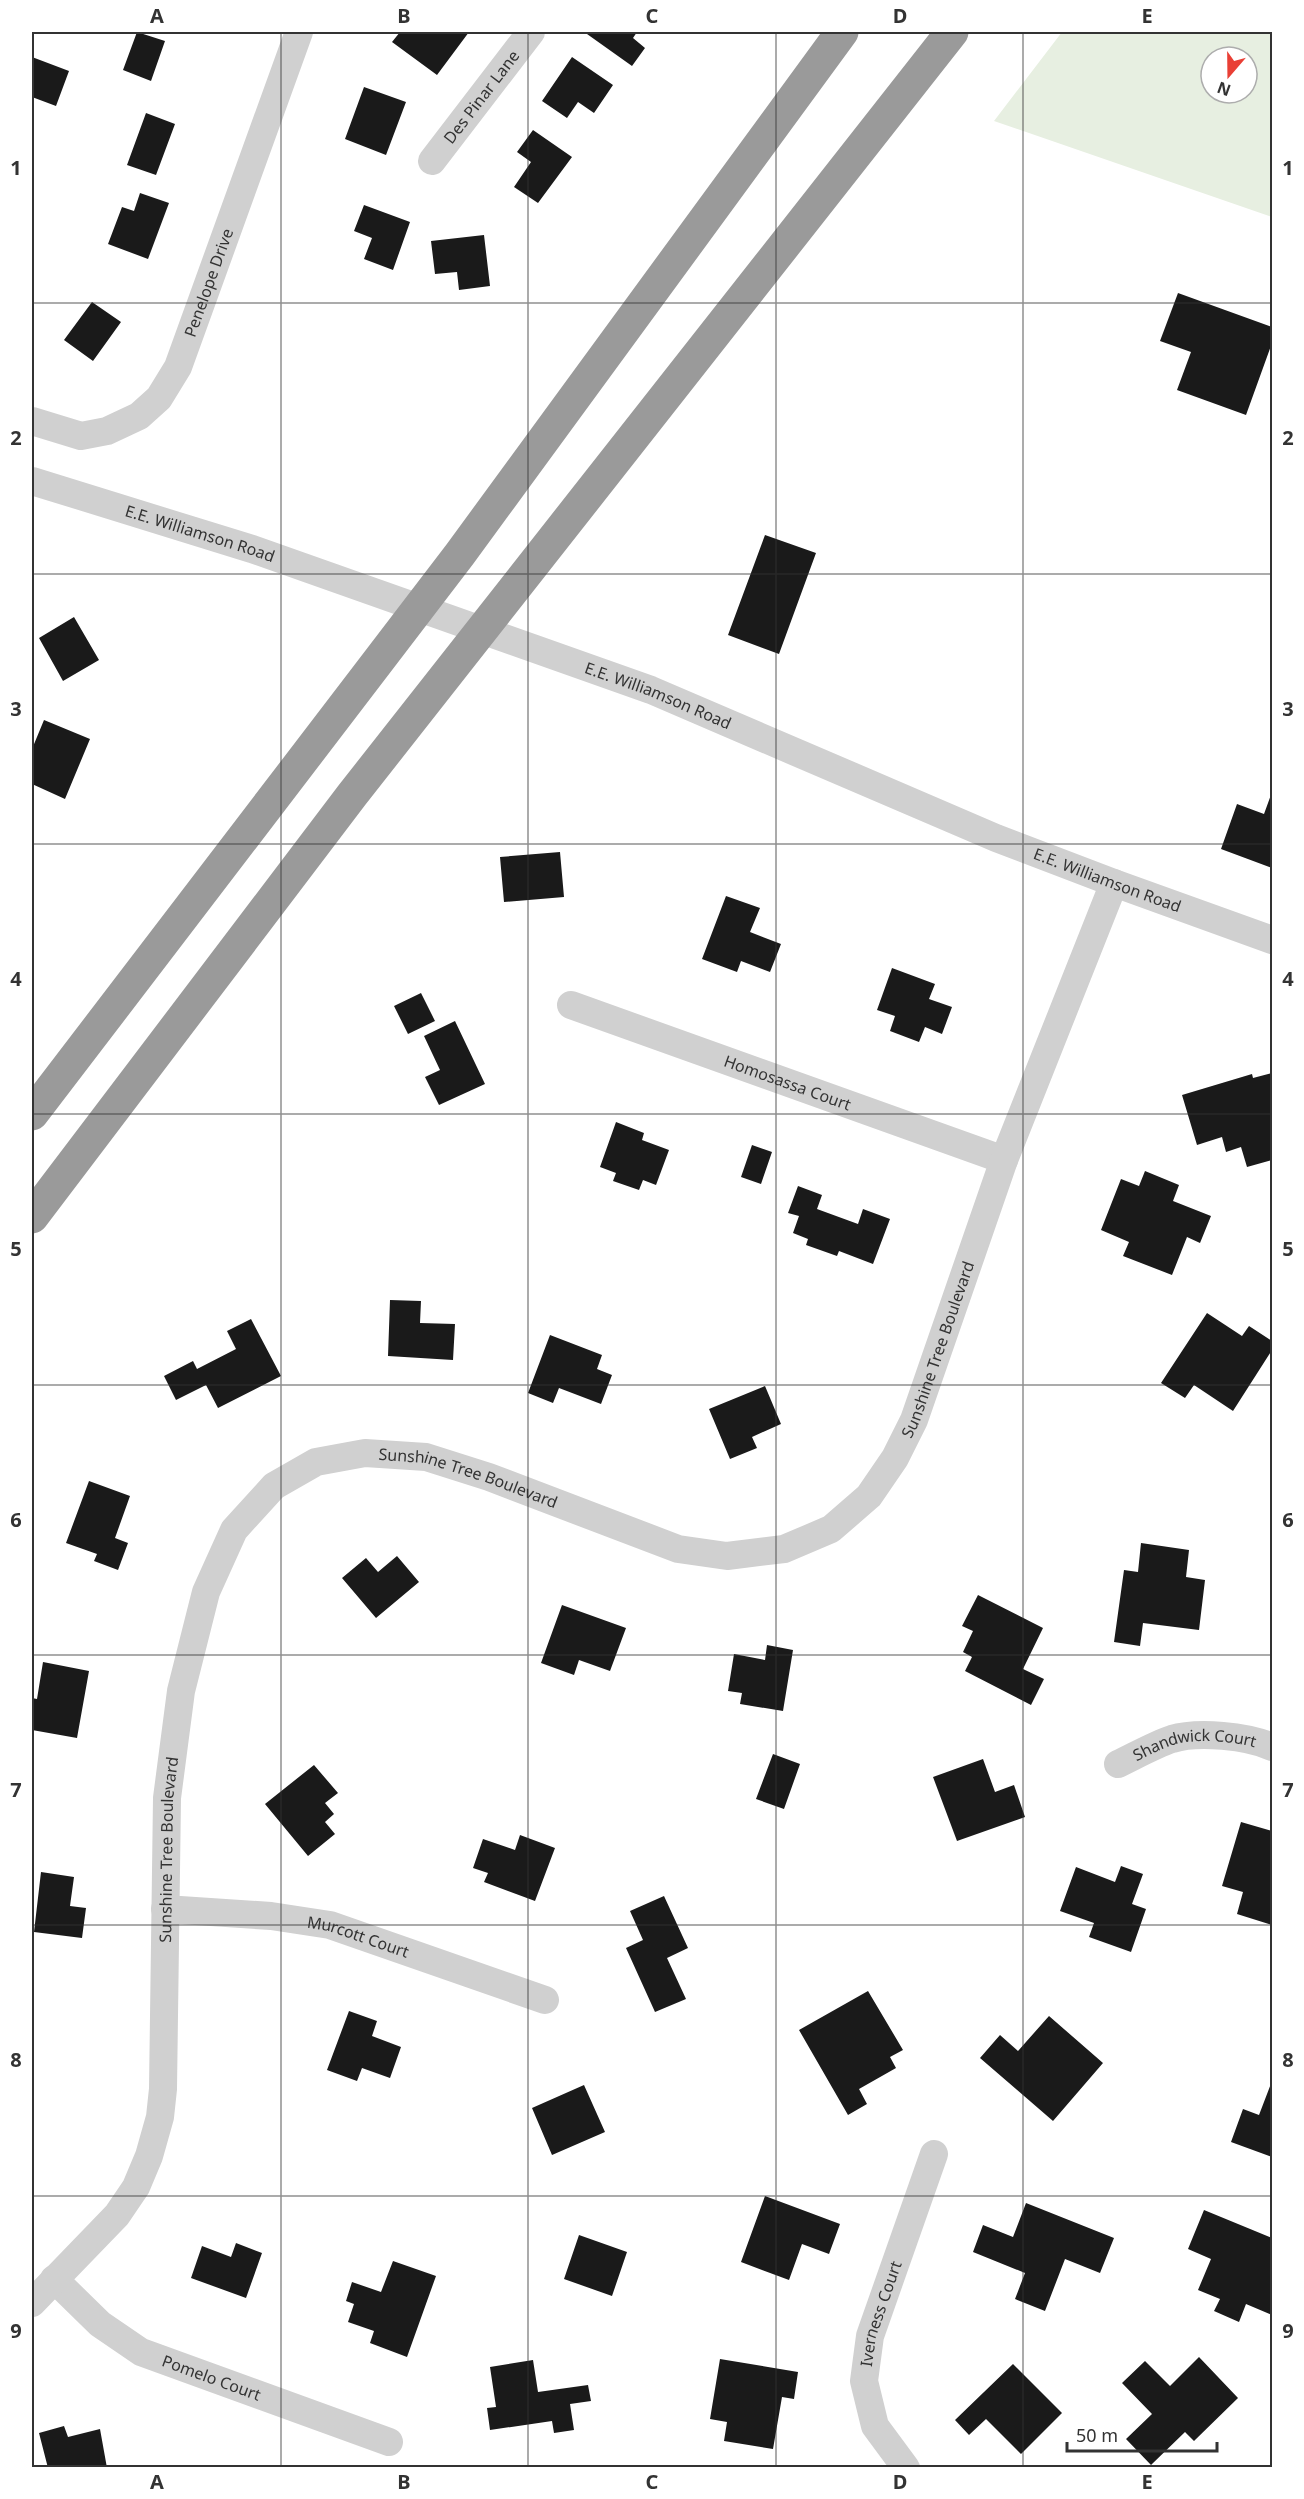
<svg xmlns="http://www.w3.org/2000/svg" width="1304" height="2499" font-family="'Noto Sans',sans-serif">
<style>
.green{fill:#e7efe1;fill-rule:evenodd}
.building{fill:#1a1a1a}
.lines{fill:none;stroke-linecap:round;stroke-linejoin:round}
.minor{stroke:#d0d0d0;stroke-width:28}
.highway{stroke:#9a9a9a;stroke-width:33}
.grid{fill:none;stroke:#333;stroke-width:1.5;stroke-opacity:0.55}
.labels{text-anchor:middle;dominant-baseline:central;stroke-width:6;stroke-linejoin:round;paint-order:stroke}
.street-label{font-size:16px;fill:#333;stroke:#fff}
.neatline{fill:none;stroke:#333;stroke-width:2}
.grid-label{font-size:20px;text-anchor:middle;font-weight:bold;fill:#333}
</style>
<rect width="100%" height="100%" fill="#fff"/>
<path class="green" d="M 1062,32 L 1272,32 L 1272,217 L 994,121 ZM 1211,57 L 1247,57 L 1247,93 L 1211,93 Z"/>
<path class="building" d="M 137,32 L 165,41 L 151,81 L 123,70 Z
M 400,32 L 469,32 L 437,75 L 392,42 Z
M 589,32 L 637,32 L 633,38 L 645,48 L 632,66 L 587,34 Z
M 32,57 L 69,71 L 56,106 L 32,97 Z
M 572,57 L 613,85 L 594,113 L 578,102 L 567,118 L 542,101 Z
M 364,87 L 406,102 L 386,155 L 345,139 Z
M 146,113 L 175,124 L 156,175 L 127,165 Z
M 533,130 L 572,157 L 538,203 L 514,187 L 531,162 L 517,152 Z
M 140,193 L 169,203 L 148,259 L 108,244 L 122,207 L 134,211 Z
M 364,205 L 410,222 L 393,270 L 364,259 L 372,238 L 354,231 Z
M 484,235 L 490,286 L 459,290 L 457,272 L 435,274 L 431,241 Z
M 1178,293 L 1272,327 L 1272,343 L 1246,415 L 1177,390 L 1191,352 L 1160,341 Z
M 92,302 L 121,322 L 93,361 L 64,340 Z
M 765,535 L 816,553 L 779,654 L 728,635 Z
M 74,617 L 99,660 L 63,681 L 39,638 Z
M 44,720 L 90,739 L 65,799 L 32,784 L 32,749 Z
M 1272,792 L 1272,868 L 1221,849 L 1237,804 L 1264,814 Z
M 560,852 L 564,897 L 504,902 L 500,857 Z
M 726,896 L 760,908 L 750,932 L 781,944 L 770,972 L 741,961 L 737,972 L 702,959 Z
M 892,968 L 935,984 L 929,999 L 952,1007 L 942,1034 L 925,1027 L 919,1042 L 890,1031 L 895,1016 L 877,1010 Z
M 421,993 L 435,1021 L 408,1034 L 394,1006 Z
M 455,1021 L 485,1084 L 439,1105 L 425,1077 L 440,1070 L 424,1036 Z
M 1272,1073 L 1272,1160 L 1247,1167 L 1241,1147 L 1226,1152 L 1222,1137 L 1197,1145 L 1182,1095 L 1252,1074 L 1253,1078 Z
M 616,1122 L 644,1133 L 642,1140 L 669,1150 L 656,1185 L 643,1180 L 639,1190 L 613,1181 L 616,1173 L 600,1167 Z
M 752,1145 L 772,1152 L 761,1184 L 741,1177 Z
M 1145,1171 L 1179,1185 L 1173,1201 L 1211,1216 L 1200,1243 L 1187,1237 L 1172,1275 L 1123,1256 L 1129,1242 L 1101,1230 L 1121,1179 L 1139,1186 Z
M 798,1186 L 822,1195 L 817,1209 L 858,1224 L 863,1209 L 890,1219 L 873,1264 L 839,1251 L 837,1256 L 806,1245 L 808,1239 L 793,1233 L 799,1216 L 788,1213 Z
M 390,1300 L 421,1301 L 420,1323 L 455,1324 L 453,1360 L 388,1356 Z
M 1207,1313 L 1242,1336 L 1249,1326 L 1272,1341 L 1272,1350 L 1233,1411 L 1194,1385 L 1185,1398 L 1161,1383 Z
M 251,1319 L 281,1376 L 218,1408 L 206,1385 L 176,1400 L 164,1376 L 193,1361 L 197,1369 L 236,1349 L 227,1331 Z
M 550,1335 L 602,1355 L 597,1369 L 612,1375 L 601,1404 L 559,1388 L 553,1403 L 528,1393 Z
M 765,1386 L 781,1424 L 752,1437 L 757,1448 L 730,1459 L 709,1409 Z
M 89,1481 L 130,1496 L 115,1538 L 128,1543 L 118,1570 L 94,1561 L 97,1554 L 66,1543 Z
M 1141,1543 L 1189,1550 L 1186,1577 L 1205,1580 L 1199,1630 L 1143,1623 L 1140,1646 L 1114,1642 L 1124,1570 L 1138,1572 Z
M 397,1556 L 419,1582 L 376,1618 L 342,1578 L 366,1558 L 378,1572 Z
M 978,1595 L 1043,1628 L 1023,1669 L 1044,1679 L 1031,1705 L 965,1671 L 972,1657 L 963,1652 L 973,1631 L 962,1626 Z
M 562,1605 L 626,1628 L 610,1671 L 579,1660 L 574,1675 L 541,1663 Z
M 767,1645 L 793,1650 L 783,1711 L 740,1704 L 742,1693 L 728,1691 L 734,1654 L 765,1660 Z
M 43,1662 L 89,1671 L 77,1738 L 32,1730 L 32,1698 L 37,1699 Z
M 773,1754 L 800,1764 L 784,1809 L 756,1799 Z
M 983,1759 L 995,1792 L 1014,1785 L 1025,1817 L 957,1841 L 933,1777 Z
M 314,1765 L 338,1793 L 325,1803 L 334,1814 L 325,1822 L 335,1834 L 308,1856 L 265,1804 Z
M 1241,1822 L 1272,1831 L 1272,1925 L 1237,1914 L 1243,1892 L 1222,1886 Z
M 520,1835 L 555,1848 L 535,1901 L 484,1882 L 488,1873 L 473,1868 L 483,1839 L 515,1850 Z
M 1121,1866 L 1143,1874 L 1132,1904 L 1146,1909 L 1131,1952 L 1089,1937 L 1094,1923 L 1060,1911 L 1076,1867 L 1115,1882 Z
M 41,1872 L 74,1877 L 70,1906 L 86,1908 L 82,1938 L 34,1932 Z
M 664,1896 L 688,1948 L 667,1958 L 686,1999 L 655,2012 L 626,1948 L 643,1940 L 630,1911 Z
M 868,1991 L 903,2050 L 890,2057 L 896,2068 L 859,2089 L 867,2104 L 848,2115 L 799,2030 Z
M 349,2011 L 377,2021 L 372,2036 L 401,2047 L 390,2078 L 362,2068 L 357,2081 L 327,2070 Z
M 1049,2016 L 1103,2063 L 1053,2121 L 980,2058 L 1000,2035 L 1018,2051 Z
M 1272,2081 L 1272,2157 L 1231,2142 L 1243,2109 L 1259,2115 Z
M 584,2085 L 605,2132 L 552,2155 L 532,2108 Z
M 765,2196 L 840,2224 L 829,2254 L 802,2244 L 789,2280 L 741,2262 Z
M 1026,2203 L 1114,2238 L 1100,2273 L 1065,2259 L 1045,2311 L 1015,2299 L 1025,2273 L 973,2252 L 983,2225 L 1013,2237 Z
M 1204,2210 L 1272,2238 L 1272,2276 L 1270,2283 L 1272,2284 L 1272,2315 L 1246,2304 L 1239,2322 L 1214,2311 L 1220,2299 L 1198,2290 L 1211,2259 L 1188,2249 Z
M 579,2235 L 627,2252 L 612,2296 L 564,2279 Z
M 236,2243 L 262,2253 L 246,2298 L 191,2278 L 202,2246 L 231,2257 Z
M 393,2261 L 436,2276 L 407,2357 L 370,2343 L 374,2331 L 348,2322 L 354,2304 L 346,2301 L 352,2282 L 381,2292 Z
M 1199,2357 L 1238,2398 L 1194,2441 L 1185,2432 L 1151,2465 L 1126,2439 L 1152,2414 L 1122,2383 L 1145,2361 L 1170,2386 Z
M 720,2359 L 798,2372 L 794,2399 L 782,2397 L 773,2449 L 724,2441 L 727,2422 L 710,2419 Z
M 533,2360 L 538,2392 L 588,2385 L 591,2401 L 570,2404 L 574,2430 L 554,2433 L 552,2421 L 490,2430 L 487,2408 L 496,2407 L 490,2367 Z
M 1013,2364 L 1062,2413 L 1021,2454 L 986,2419 L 969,2435 L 955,2420 Z
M 64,2426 L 68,2437 L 100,2429 L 107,2468 L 48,2468 L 39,2433 Z"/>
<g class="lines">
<g class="minor">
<path id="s1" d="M 432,161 L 531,32"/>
<path id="s2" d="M 32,421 L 81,436 L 107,431 L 139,416 L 159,398 L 178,367 L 299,32"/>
<path id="s3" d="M 32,481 L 252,549 L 651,690 L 996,838 L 1114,883 L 1272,940"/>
<path id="s4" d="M 571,1005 L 1004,1160"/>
<path id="s5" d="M 1118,1764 C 1135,1756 1154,1745 1172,1739 C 1198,1731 1248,1736 1272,1747"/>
<path id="s6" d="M 165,1909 L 271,1916 L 330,1925 L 545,2000"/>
<path id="s7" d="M 54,2279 L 100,2324 L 141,2352 L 389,2442"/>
<path id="s8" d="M 32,2303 L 117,2215 L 136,2187 L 149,2156 L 160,2117 L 163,2089 L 167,1798 L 181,1691 L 206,1592 L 234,1530 L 274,1486 L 316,1462 L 365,1453 L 426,1457 L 489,1477 L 678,1549 L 727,1556 L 784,1549 L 831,1529 L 869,1496 L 895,1458 L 914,1420 L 1004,1160 L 1114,883"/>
<path id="s9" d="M 906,2468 L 875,2426 L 864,2381 L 870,2336 L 934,2154"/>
</g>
<path class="highway" d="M 32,1114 L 460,554 L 842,32
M 32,1217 L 352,795 L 952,32"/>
</g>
<path class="grid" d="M 281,32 L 281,2468M 528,32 L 528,2468M 776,32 L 776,2468M 1023,32 L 1023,2468M 32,303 L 1272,303M 32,574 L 1272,574M 32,844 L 1272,844M 32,1114 L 1272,1114M 32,1385 L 1272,1385M 32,1655 L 1272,1655M 32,1925 L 1272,1925M 32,2196 L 1272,2196"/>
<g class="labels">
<g class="street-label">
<text stroke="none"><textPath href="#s1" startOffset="81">Des Pinar Lane</textPath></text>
<text stroke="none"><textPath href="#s2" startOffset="266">Penelope Drive</textPath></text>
<text stroke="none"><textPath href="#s3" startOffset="176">E.E. Williamson Road</textPath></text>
<text stroke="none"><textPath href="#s3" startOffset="662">E.E. Williamson Road</textPath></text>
<text stroke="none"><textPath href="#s3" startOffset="1148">E.E. Williamson Road</textPath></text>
<text stroke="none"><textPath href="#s4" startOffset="230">Homosassa Court</textPath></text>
<text stroke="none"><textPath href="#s8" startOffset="1686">Sunshine Tree Boulevard</textPath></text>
<text stroke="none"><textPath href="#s8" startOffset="1092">Sunshine Tree Boulevard</textPath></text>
<text stroke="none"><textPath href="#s5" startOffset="81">Shandwick Court</textPath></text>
<text stroke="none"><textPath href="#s8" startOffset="498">Sunshine Tree Boulevard</textPath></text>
<text stroke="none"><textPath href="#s6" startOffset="196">Murcott Court</textPath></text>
<text stroke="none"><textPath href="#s9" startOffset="168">Iverness Court</textPath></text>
<text stroke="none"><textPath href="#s7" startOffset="189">Pomelo Court</textPath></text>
</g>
</g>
<rect width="1304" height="2499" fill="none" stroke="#ffffff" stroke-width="66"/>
<g transform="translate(1229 75) rotate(200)"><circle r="28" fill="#ffffff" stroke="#adadad" stroke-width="1.5"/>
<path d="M0-4.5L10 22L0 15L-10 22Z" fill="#e93f35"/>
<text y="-9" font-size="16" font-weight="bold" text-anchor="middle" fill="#333333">N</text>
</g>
<path d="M1067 2442v9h150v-9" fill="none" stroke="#333333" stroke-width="3"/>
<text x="1076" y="2442" font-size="18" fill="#333333" stroke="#ffffff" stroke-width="4.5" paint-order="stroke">50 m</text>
<rect x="33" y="33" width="1238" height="2433" class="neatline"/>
<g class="grid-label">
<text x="157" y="23">A</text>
<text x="404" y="23">B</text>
<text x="652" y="23">C</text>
<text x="900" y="23">D</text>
<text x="1147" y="23">E</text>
<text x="16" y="175">1</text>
<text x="1288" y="175">1</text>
<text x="16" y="445">2</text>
<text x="1288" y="445">2</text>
<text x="16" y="716">3</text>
<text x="1288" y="716">3</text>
<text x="16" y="986">4</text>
<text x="1288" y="986">4</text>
<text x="16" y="1256">5</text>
<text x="1288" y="1256">5</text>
<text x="16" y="1527">6</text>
<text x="1288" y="1527">6</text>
<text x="16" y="1797">7</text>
<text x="1288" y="1797">7</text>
<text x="16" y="2067">8</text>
<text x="1288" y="2067">8</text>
<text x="16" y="2338">9</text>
<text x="1288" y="2338">9</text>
<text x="157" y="2489">A</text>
<text x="404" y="2489">B</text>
<text x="652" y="2489">C</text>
<text x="900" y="2489">D</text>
<text x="1147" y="2489">E</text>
</g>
</svg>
